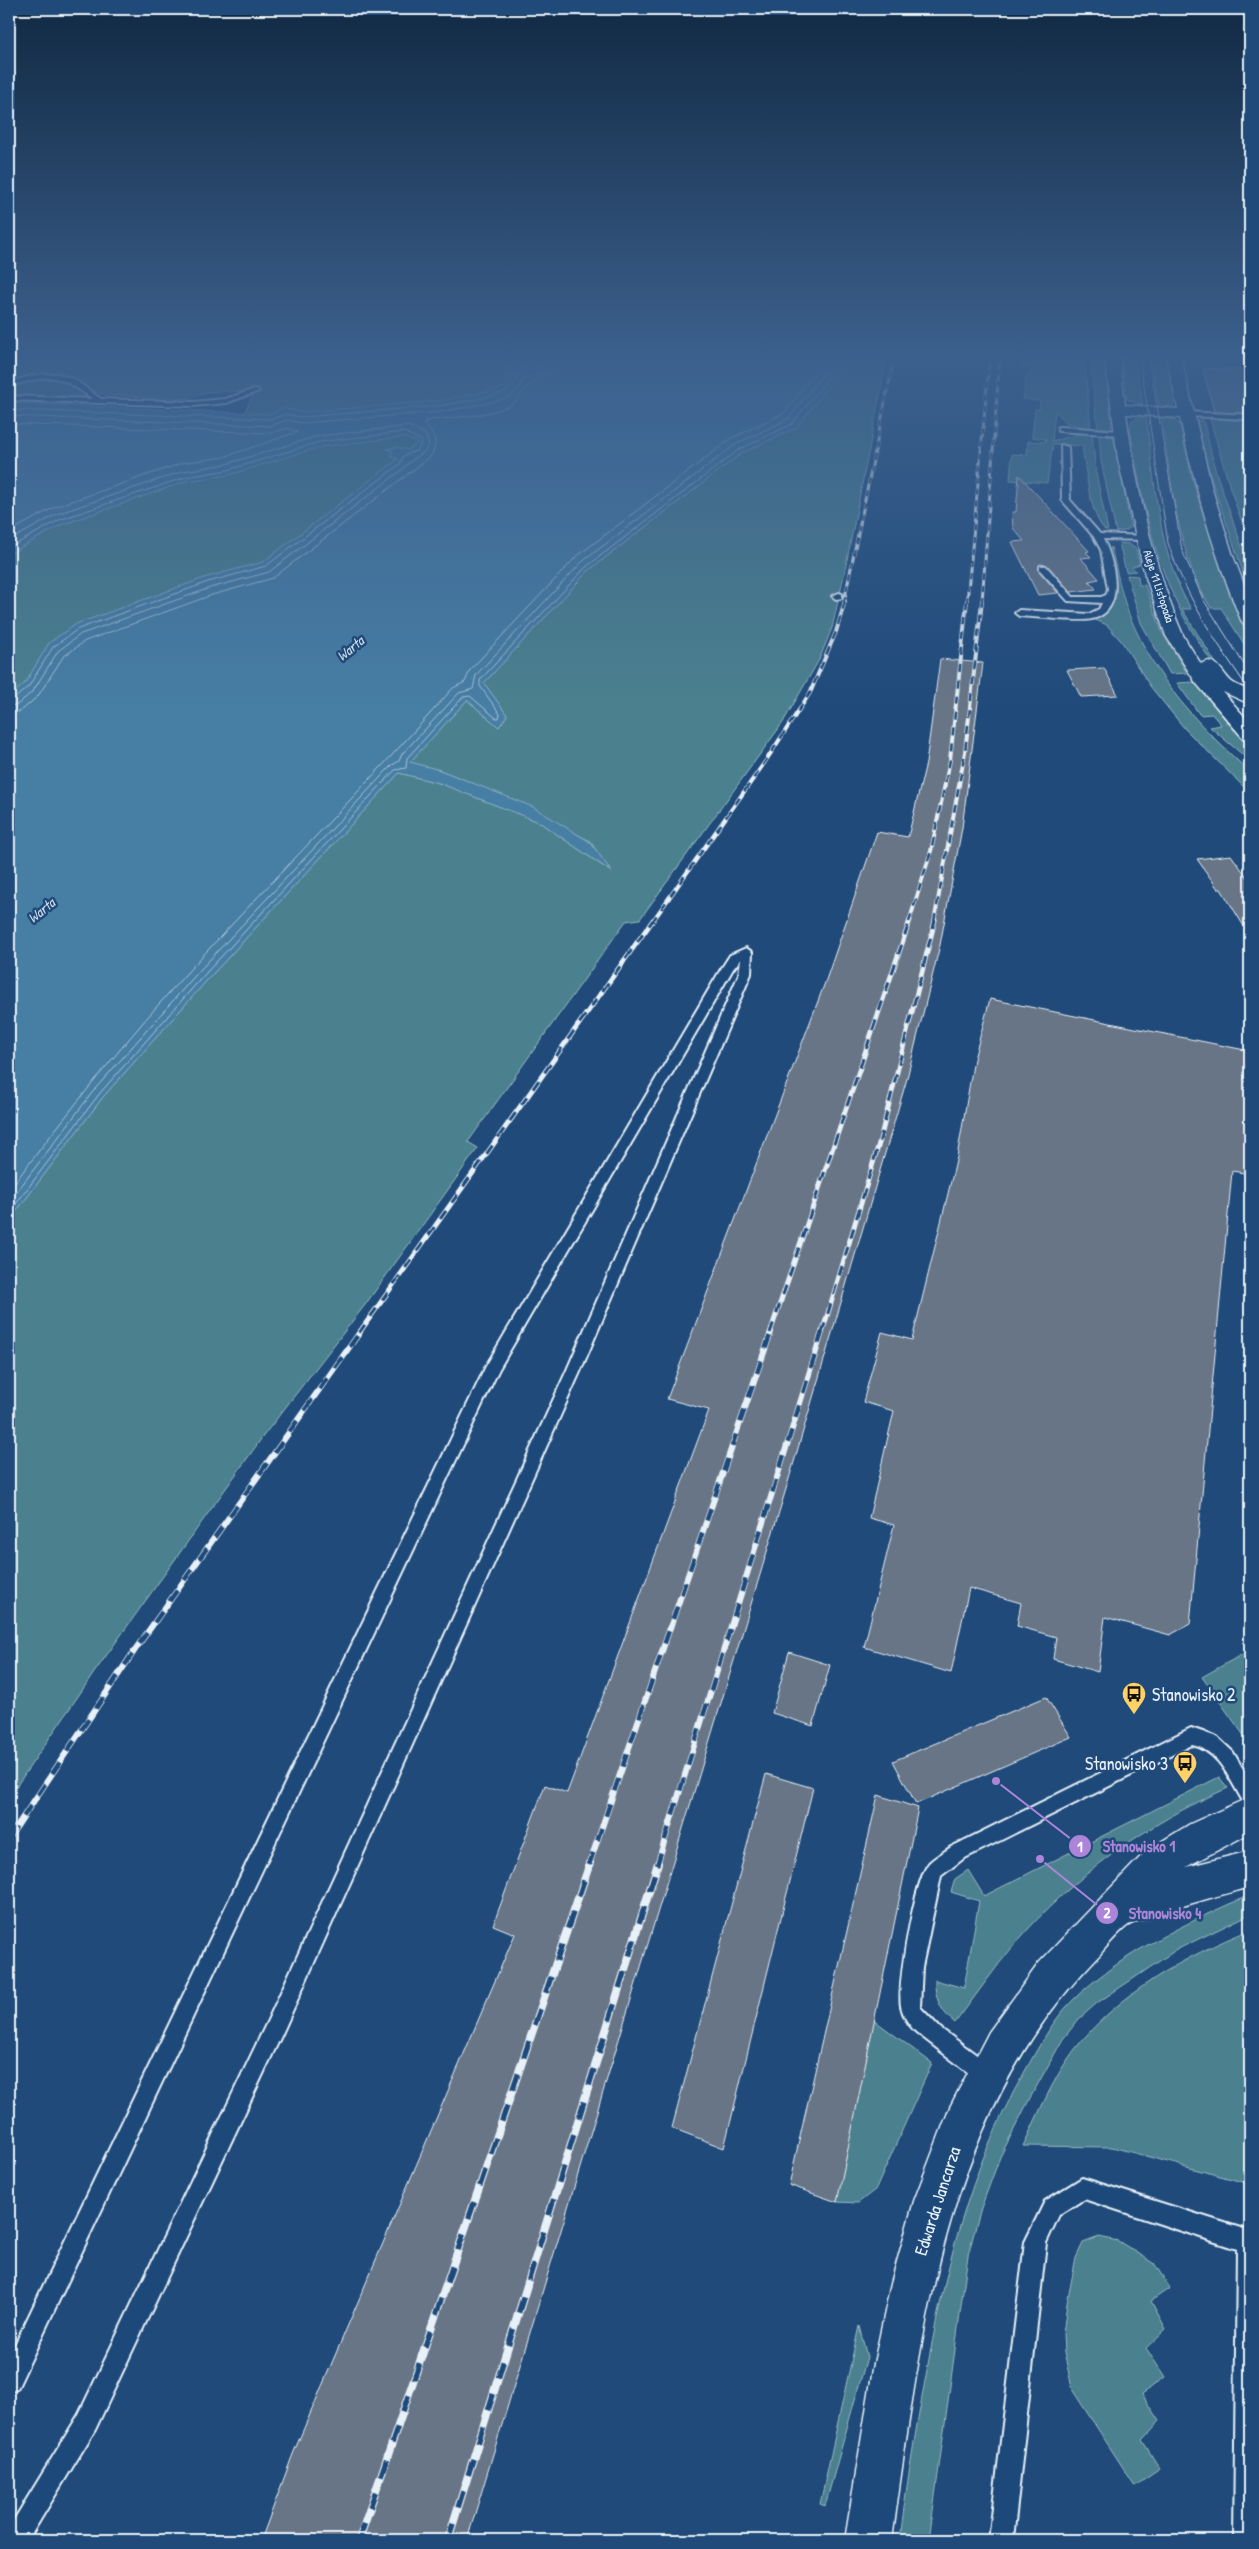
<svg xmlns="http://www.w3.org/2000/svg" width="1259" height="2549" font-family="'Patrick Hand',sans-serif">
<style>
.green{fill:#4c818e;stroke:#9ab9c3}
.water{fill:#477ea4;stroke:#87acc6}
.lines{fill:none;stroke-linecap:round;stroke-linejoin:round}
.shore{stroke:#a8c3d6;stroke-width:1}
.building{fill:#677486;stroke:#e8f1f8}
.lane-casing{stroke:#e8f1f8;stroke-width:4}
.secondary-casing{stroke:#e8f1f8;stroke-width:3}
.lane{fill:#1f4a7a;fill-rule:evenodd}
.secondary{fill:#1f4a7a;fill-rule:evenodd}
.tram{stroke:#e8f1f8;stroke-width:1}
.rail-far4-casing{stroke:#e8f1f8;stroke-width:3}
.rail-far3-casing{stroke:#e8f1f8;stroke-width:4}
.rail-far2-casing{stroke:#e8f1f8;stroke-width:5}
.rail-far1-casing{stroke:#e8f1f8;stroke-width:6}
.rail-casing{stroke:#e8f1f8;stroke-width:8}
.rail-far4{stroke:#1f4a7a;stroke-width:2;stroke-dasharray:6;stroke-linecap:butt}
.rail-far3{stroke:#1f4a7a;stroke-width:2.5;stroke-dasharray:8;stroke-linecap:butt}
.rail-far2{stroke:#1f4a7a;stroke-width:3;stroke-dasharray:10;stroke-linecap:butt}
.rail-far1{stroke:#1f4a7a;stroke-width:4.5;stroke-dasharray:13;stroke-linecap:butt}
.rail{stroke:#1f4a7a;stroke-width:5.5;stroke-dasharray:17;stroke-linecap:butt}
.labels{text-anchor:middle;dominant-baseline:central;stroke-width:5;stroke-linejoin:round;paint-order:stroke}
.far-street-label{font-size:12px;fill:#e8f1f8;stroke:#1f4a7a}
.far-water-label{font-size:14px;font-style:italic;fill:#d0e0eb;stroke:#1f4a7a}
.near-poi-label{font-size:18px;fill:#e8f1f8;stroke:#1f4a7a;text-anchor:start}
.near-street-label{font-size:18px;fill:#e8f1f8;stroke:#1f4a7a}
.leader{fill:none;stroke:#ac85d9;stroke-width:2}
.callout-dot{fill:#ac85d9;stroke:#1f4a7a;stroke-width:2}
.mark-label{font-size:15px;text-anchor:middle;font-weight:bold;fill:#fff}
.callout-label{font-size:16px;text-anchor:middle;font-weight:bold;fill:#ac85d9;stroke:#1f4a7a;stroke-width:5;stroke-linejoin:round;paint-order:stroke}
</style>
<rect width="100%" height="100%" fill="#1f4a7a"/>
<filter id="ink" filterUnits="userSpaceOnUse"><feTurbulence type="fractalNoise" baseFrequency=".02" numOctaves="2"/><feDisplacementMap in="SourceGraphic" scale="10" xChannelSelector="R" yChannelSelector="G"/><feConvolveMatrix kernelMatrix="1 2 1 2 8 2 1 2 1" color-interpolation-filters="sRGB"/></filter>
<g filter="url(#ink)">
<path class="green" d="M 9,354 L 561,354 L 497,394 L 425,405 L 242,417 L 255,391 L 206,392 L 191,399 L 105,395 L 90,390 L 80,406 L 15,403 L 9,405 Z
M 853,354 L 888,354 L 844,575 L 832,628 L 819,660 L 782,724 L 640,919 L 626,921 L 613,939 L 468,1142 L 478,1148 L 365,1305 L 264,1435 L 96,1670 L 9,1797 L 9,1221 L 103,1097 L 209,978 L 399,773 L 439,783 L 539,822 L 610,871 L 590,841 L 472,783 L 440,770 L 409,763 L 467,700 L 499,727 L 507,715 L 484,683 L 588,571 L 742,453 L 796,428 Z
M 1027,354 L 1084,354 L 1091,429 L 1067,423 L 1055,411 L 1052,441 L 1083,433 L 1092,433 L 1096,473 L 1108,530 L 1106,531 C 1089,516 1086,468 1082,446 L 1053,444 L 1047,483 L 1010,480 L 1012,454 L 1027,455 L 1028,441 L 1045,442 L 1046,439 L 1032,437 L 1035,409 L 1040,409 L 1040,401 L 1023,399 L 1026,376 L 1030,376 L 1031,367 L 1020,366 Z
M 1089,354 L 1104,354 L 1112,426 L 1107,430 L 1098,430 Z
M 1121,354 L 1135,354 L 1143,405 L 1127,399 Z
M 1150,354 L 1165,354 L 1175,400 L 1173,406 L 1159,407 Z
M 1146,416 C 1155,480 1157,552 1191,609 L 1182,609 L 1222,673 L 1219,673 C 1203,649 1186,624 1174,597 C 1150,545 1139,484 1130,427 L 1132,420 Z
M 1161,417 L 1175,420 L 1180,425 C 1191,484 1211,539 1230,595 C 1236,614 1250,634 1250,653 L 1221,608 L 1211,608 C 1176,554 1172,479 1161,417 Z
M 1210,419 L 1250,421 L 1250,545 L 1231,491 Z
M 1203,420 L 1216,472 L 1250,570 L 1250,581 L 1246,581 L 1209,472 L 1196,421 Z
M 372,434 L 432,436 L 304,539 L 9,710 L 9,538 L 152,484 Z
M 1099,434 L 1113,437 L 1131,527 L 1125,531 L 1116,532 L 1101,461 Z
M 1119,543 L 1129,544 L 1136,549 L 1140,564 L 1132,567 L 1136,571 L 1126,572 Z
M 1111,547 C 1117,570 1121,595 1130,617 C 1158,683 1198,725 1250,772 L 1250,793 L 1185,729 L 1150,686 L 1122,642 L 1107,625 L 1090,618 C 1123,602 1118,595 1112,562 C 1111,557 1109,552 1111,547 Z
M 1127,575 L 1138,576 L 1139,585 L 1145,585 L 1162,632 L 1187,673 L 1170,674 L 1141,623 Z
M 1194,682 L 1234,730 L 1250,745 L 1250,761 L 1210,727 L 1221,725 L 1212,714 L 1200,715 L 1177,683 Z
M 1250,1650 L 1250,1744 L 1202,1677 Z
M 1219,1777 L 1228,1788 C 1147,1823 1072,1877 1015,1944 C 994,1969 975,1997 955,2023 C 941,2012 934,1997 935,1980 L 964,1988 L 979,1901 L 951,1892 L 955,1879 L 968,1870 L 984,1896 Z
M 1250,1895 L 1250,1914 L 1176,1950 L 1097,2003 L 1079,2019 L 1063,2039 L 1029,2100 L 1000,2157 L 981,2208 L 968,2255 L 929,2540 L 900,2540 C 906,2487 915,2434 925,2381 C 944,2273 969,2169 1024,2073 C 1038,2048 1052,2021 1072,2001 C 1119,1954 1190,1921 1250,1895 Z
M 1250,1930 L 1250,2184 L 1112,2147 L 1023,2146 C 1039,2113 1053,2078 1075,2049 C 1119,1993 1185,1956 1250,1930 Z
M 874,2020 L 932,2063 L 876,2189 L 858,2203 L 837,2202 Z
M 1099,2237 L 1118,2241 L 1154,2263 L 1170,2288 L 1151,2301 L 1166,2329 L 1146,2348 L 1165,2377 L 1142,2394 L 1160,2421 L 1142,2440 L 1160,2469 L 1135,2486 L 1073,2391 L 1064,2353 L 1063,2334 L 1067,2303 L 1076,2258 L 1083,2243 Z
M 859,2326 L 867,2357 L 825,2506 L 820,2504 Z"/>
<path class="water" d="M 548,354 L 853,354 L 796,428 L 742,453 L 589,570 L 484,683 L 507,715 L 499,727 L 467,700 L 410,762 L 440,770 L 533,807 L 590,842 L 612,872 L 539,822 L 439,783 L 399,773 L 209,978 L 103,1097 L 9,1221 L 9,697 L 25,683 L 49,643 L 76,624 L 207,577 L 263,562 L 398,459 L 391,457 L 392,451 L 387,449 L 396,447 L 408,450 L 418,443 L 404,437 L 320,447 L 229,475 L 187,481 L 61,525 L 9,554 L 9,405 L 15,403 L 271,414 L 283,408 L 301,412 L 439,401 L 502,388 L 511,380 L 512,373 L 504,366 L 527,367 Z"/>
<g class="lines">
<path class="shore" d="M 9,410 L 271,419 L 285,414 L 301,417 L 439,406 L 483,398 L 505,392 L 515,383 L 517,373 L 542,366 L 551,354
M 9,416 L 271,426 L 286,420 L 302,423 L 440,412 L 484,404 L 509,397 L 519,388 L 523,379 C 538,376 553,370 557,354
M 9,424 L 271,433 L 288,428 L 297,432 L 224,457 L 182,463 L 55,507 L 9,532
M 9,541 L 57,514 L 184,471 L 226,464 L 318,436 L 409,426 L 425,434 L 429,445 C 423,456 410,459 403,469 L 269,572 L 210,588 L 81,634 L 58,651 L 33,691 L 17,705 L 9,706
M 9,548 L 59,520 L 186,477 L 228,470 L 319,442 L 404,432 L 422,441 L 418,450 L 403,456 L 400,464 L 266,566 L 208,582 L 78,629 L 53,647 L 29,686 L 14,699 L 9,700
M 9,714 L 21,711 L 38,696 L 63,657 L 85,641 L 212,595 L 273,578 L 430,457 C 439,444 435,434 424,424 L 425,421 C 451,417 494,417 515,402 C 521,397 524,389 530,385 C 545,374 561,375 565,354
M 9,1190 C 68,1112 128,1037 194,965 C 280,872 369,783 453,688 L 465,682 L 470,670 L 576,557 L 732,438 L 784,413 L 829,354
M 9,1202 L 95,1089 L 200,970 L 391,766 L 399,761 L 402,754 L 459,693 L 473,689 L 476,675 L 582,562 L 736,444 L 788,419 L 839,354
M 9,1213 L 100,1093 L 205,974 L 395,770 L 406,768 L 407,758 L 463,697 L 470,696 L 496,718 L 499,718 L 500,714 L 480,686 L 480,680 L 586,567 L 740,449 L 792,424 L 847,354"/>
</g>
<path class="building" d="M 1203,368 L 1250,370 L 1250,413 L 1214,412 Z
M 1019,475 L 1089,551 L 1086,552 L 1091,557 L 1081,558 L 1099,579 L 1089,581 L 1096,589 L 1071,592 L 1047,565 L 1040,564 L 1039,571 L 1058,593 L 1038,595 L 1012,542 L 1024,541 L 1013,528 L 1012,512 L 1016,512 Z
M 940,659 L 983,663 L 962,828 L 940,945 L 906,1082 L 786,1489 L 467,2540 L 261,2540 L 293,2454 L 515,1934 L 493,1925 L 545,1785 L 567,1793 L 709,1410 L 667,1399 L 826,980 L 877,832 L 908,837 L 926,763 Z
M 1104,668 L 1118,695 L 1081,697 L 1067,670 Z
M 1231,855 L 1250,881 L 1250,936 L 1221,889 L 1218,889 L 1197,859 Z
M 990,999 L 1250,1051 L 1250,1174 L 1232,1171 L 1190,1624 L 1170,1635 L 1105,1617 L 1098,1672 L 1053,1659 L 1056,1637 L 1017,1626 L 1021,1603 L 969,1588 L 951,1673 L 864,1647 L 894,1525 L 869,1518 L 894,1411 L 863,1402 L 882,1332 L 912,1340 L 957,1157 L 974,1059 Z
M 789,1652 L 830,1665 L 813,1726 L 772,1713 Z
M 1046,1697 L 1071,1737 L 916,1804 L 893,1761 Z
M 766,1774 L 813,1788 L 724,2148 L 672,2128 Z
M 878,1795 L 918,1808 L 837,2202 L 789,2185 Z"/>
<g class="lines">
<defs>
<path id="lane" d="M 58,374 L 75,380 L 101,399 L 193,402 L 225,399 L 256,389 L 259,391 L 226,403 L 193,406 L 9,400 L 9,396 L 93,399 C 54,371 54,375 9,386 L 9,382 L 36,375 Z
M 1184,412 L 1250,415 L 1250,419 L 1187,416 Z
M 1061,427 L 1121,431 L 1125,433 L 1121,435 L 1058,431 L 1058,427 Z
M 1061,445 L 1068,447 L 1070,500 L 1100,534 L 1144,536 L 1148,538 L 1144,540 L 1103,539 C 1114,560 1127,611 1092,619 C 1079,622 1036,617 1019,616 L 1015,613 L 1019,610 L 1089,614 L 1099,609 L 1102,603 L 1068,601 L 1040,570 L 1040,566 L 1046,566 L 1073,597 L 1101,597 L 1106,595 L 1108,589 L 1101,550 L 1094,537 L 1062,500 Z
M 839,593 L 842,594 L 842,598 L 836,599 L 832,596 Z
M 746,948 L 752,952 L 751,974 L 580,1372 L 282,2034 L 95,2430 L 28,2540 L 9,2540 L 9,2528 L 79,2414 L 268,2020 L 566,1372 L 739,974 L 741,959 L 733,969 L 499,1369 L 17,2389 L 9,2392 L 9,2357 L 486,1366 L 721,969 L 730,955 Z
M 1191,1728 L 1217,1737 L 1233,1752 L 1250,1781 L 1250,1806 L 1244,1803 C 1231,1782 1219,1750 1192,1745 L 963,1859 L 941,1876 L 922,1967 L 920,2007 L 940,2028 L 993,2067 L 996,2074 L 993,2081 L 986,2084 L 979,2081 L 916,2032 C 909,2025 903,2016 901,2006 C 897,1984 915,1879 929,1863 C 935,1857 944,1852 951,1847 Z
M 1082,2178 L 1250,2231 L 1250,2540 L 1234,2540 L 1237,2249 L 1084,2199 L 1059,2215 L 1046,2243 L 1013,2540 L 989,2540 L 1025,2242 L 1045,2201 Z"/>
<path id="secondary" d="M 1105,354 L 1119,354 L 1125,405 L 1178,409 L 1166,354 L 1180,354 L 1212,489 L 1233,556 L 1250,600 L 1250,625 L 1244,624 L 1241,620 C 1214,554 1195,487 1180,418 L 1126,414 C 1136,485 1154,569 1183,635 C 1188,645 1195,654 1201,664 C 1216,654 1222,674 1232,682 C 1237,686 1245,688 1250,691 L 1250,704 L 1223,692 L 1250,723 L 1250,740 L 1243,738 L 1196,683 L 1166,636 L 1145,575 L 1118,459 Z
M 1250,1797 L 1250,1833 L 1186,1867 L 1250,1851 L 1250,1887 C 1218,1896 1185,1904 1154,1916 C 1146,1919 1134,1921 1127,1926 C 1114,1936 1103,1952 1091,1964 C 944,2117 920,2339 892,2540 L 845,2540 L 873,2368 L 891,2283 L 914,2201 L 950,2107 L 989,2032 L 1039,1963 L 1146,1851 L 1190,1824 Z"/>
</defs>
<use href="#lane" class="lane-casing"/>
<use href="#secondary" class="secondary-casing"/>
<use href="#lane" class="lane"/>
<use href="#secondary" class="secondary"/>
<path class="tram" d="M 1139,354 L 1168,543 C 1186,598 1217,644 1250,691
M 1148,354 L 1182,550 L 1203,599 L 1250,674"/>
<defs>
<path id="rail-far4" d="M 844,602 L 895,354
M 967,602 L 990,354
M 982,602 L 1000,354"/>
<path id="rail-far3" d="M 652,922 L 765,762 L 810,693 L 836,632 L 845,601
M 909,922 L 931,851 L 950,760 L 967,601
M 934,922 L 965,752 L 982,601"/>
<path id="rail-far2" d="M 359,1333 L 653,920
M 770,1333 L 910,920
M 822,1333 L 880,1140 L 935,920"/>
<path id="rail-far1" d="M 9,1838 L 137,1647 L 360,1332
M 589,1865 L 771,1332
M 657,1865 L 822,1332"/>
<path id="rail" d="M 359,2540 L 590,1863
M 448,2540 L 658,1863"/>
</defs>
<use href="#rail-far4" class="rail-far4-casing"/>
<use href="#rail-far3" class="rail-far3-casing"/>
<use href="#rail-far2" class="rail-far2-casing"/>
<use href="#rail-far1" class="rail-far1-casing"/>
<use href="#rail" class="rail-casing"/>
<use href="#rail-far4" class="rail-far4"/>
<use href="#rail-far3" class="rail-far3"/>
<use href="#rail-far2" class="rail-far2"/>
<use href="#rail-far1" class="rail-far1"/>
<use href="#rail" class="rail"/>
</g>
</g>
<linearGradient id="sky" x2="0" y2="1"><stop stop-color="#112943"/><stop offset="0.5" stop-color="#3c608d"/><stop offset="1" stop-color="#3c608d" stop-opacity="0"/></linearGradient>
<rect width="1259" height="711" fill="url(#sky)"/>
<defs>
<symbol id="bus-pin" viewBox="-11 -11 22 30"><path d="M0 17L-7.5 6A9.5 9.5 0 1 1 7.5 6Z" fill="#ffd166" stroke="#1f4a7a"/><path d="M-5-6H5V4H4V6H2V4H-2V6H-4V4H-5ZM-3.5-4V0h7V-4ZM-3.5 1.2v1.5H-2V1.2ZM2 1.2v1.5H3.5V1.2Z" fill="#111"/></symbol>
</defs>
<g fill-rule="evenodd">
<use href="#bus-pin" x="1120" y="1680" width="28" height="38"/>
<use href="#bus-pin" x="1171" y="1749" width="28" height="38"/>
</g>
<g class="labels">
<g class="far-street-label">
<text transform="translate(1159 586) rotate(72)">Aleje 11 Listopada</text>
</g>
<g class="far-water-label">
<text transform="translate(350 648) rotate(-40)">Warta</text>
<text transform="translate(41 910) rotate(-40)">Warta</text>
</g>
<g class="near-poi-label">
<text x="1152" y="1694">Stanowisko 2</text>
<text x="1168" y="1763" text-anchor="end">Stanowisko 3</text>
</g>
<g class="near-street-label">
<text transform="translate(937 2201) rotate(-72)">Edwarda Jancarza</text>
</g>
</g>
<path class="leader" d="M996 1781L1080 1846M1040 1859L1107 1913"/>
<g class="callout-dot">
<circle cx="996" cy="1781" r="5"/>
<circle cx="1040" cy="1859" r="5"/>
<circle cx="1080" cy="1846" r="12"/>
<circle cx="1107" cy="1913" r="12"/>
</g>
<g class="mark-label">
<text x="1080" y="1852">1</text>
<text x="1107" y="1918">2</text>
</g>
<g class="callout-label">
<text x="1139" y="1852">Stanowisko 1</text>
<text x="1165" y="1919">Stanowisko 4</text>
</g>
<rect width="1259" height="2549" fill="none" stroke="#1f4a7a" stroke-width="30"/>
<rect x="15" y="15" width="1229" height="2519" fill="none" stroke="#e8f1f8" stroke-width="2" filter="url(#ink)"/>
</svg>
